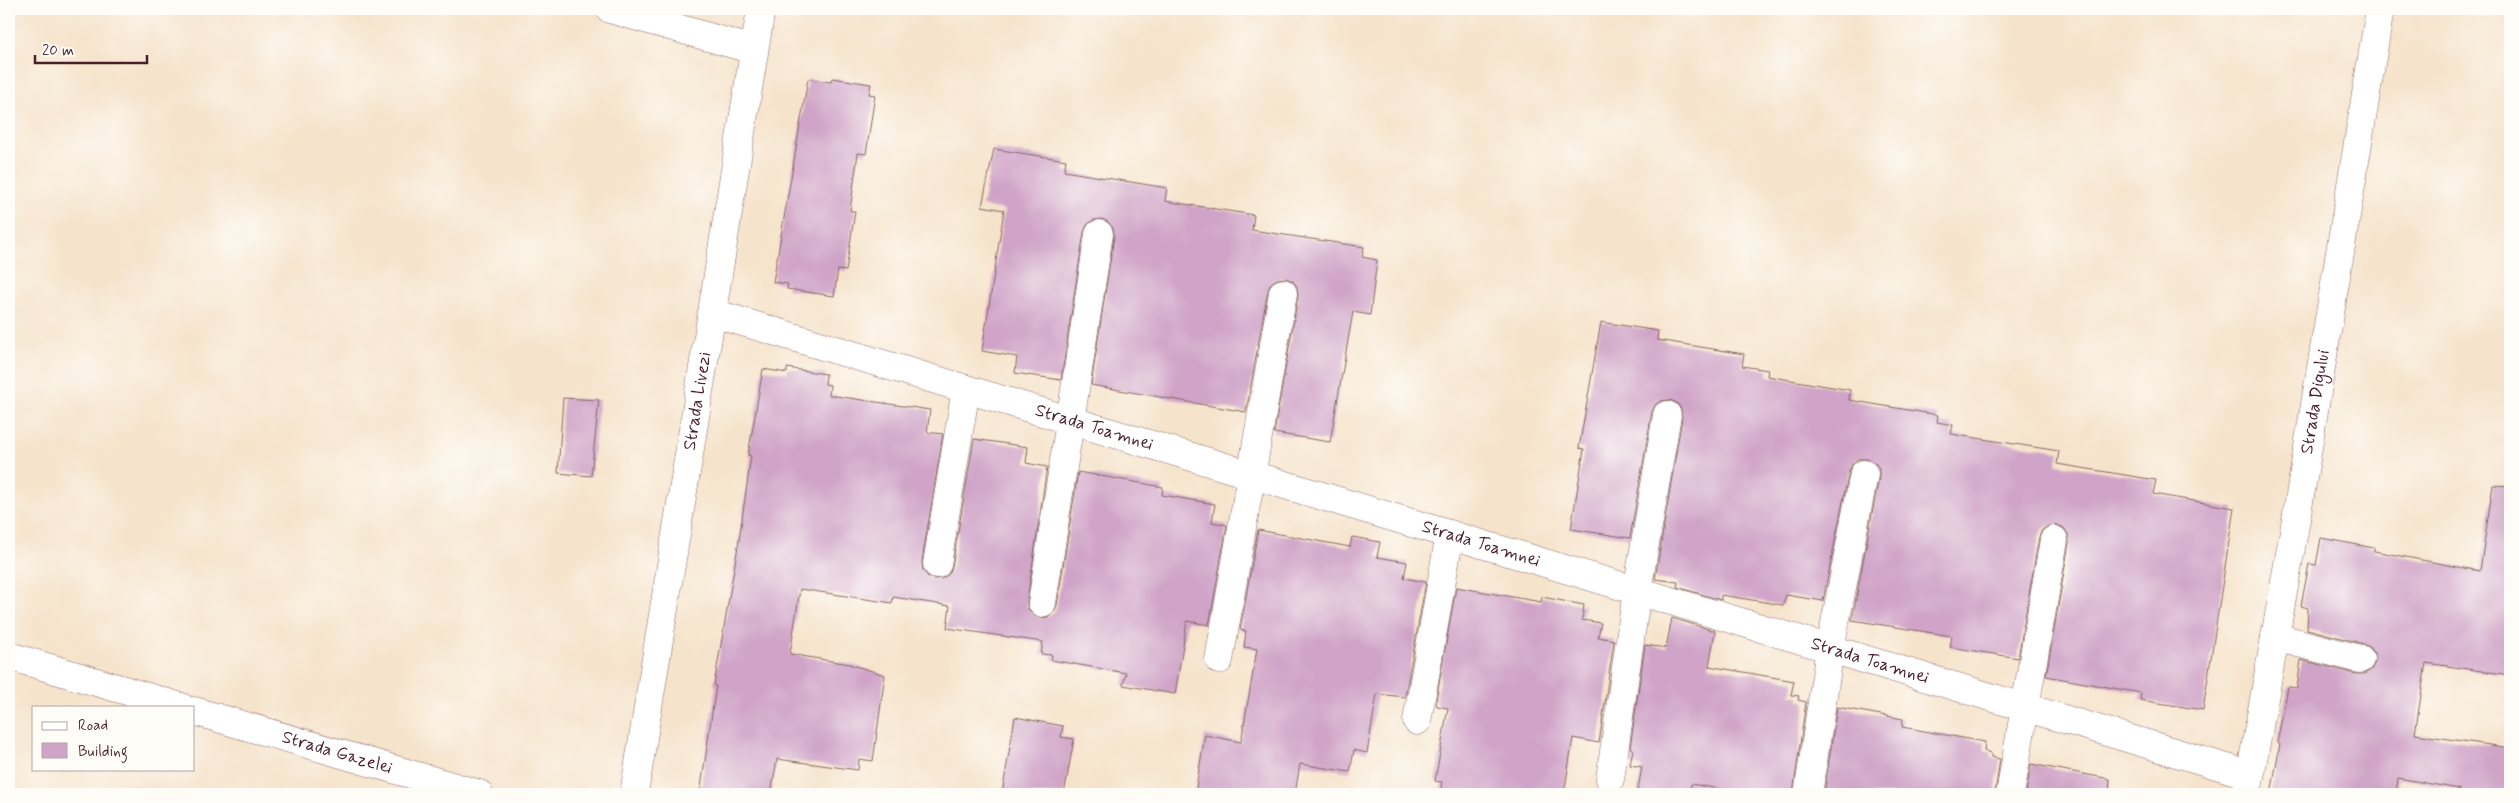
<svg xmlns="http://www.w3.org/2000/svg" width="2519" height="803" font-family="Mynerve,sans-serif">
<style>
.building{fill:#d0a4c8}
.lines{fill:none;stroke-linecap:round;stroke-linejoin:round}
.minor-casing{stroke:#866463;stroke-width:29}
.minor{stroke:#fff;stroke-width:28}
.labels{text-anchor:middle;dominant-baseline:central;stroke-width:4;stroke-linejoin:round;paint-order:stroke}
.street-label{font-size:18px;fill:#4a1f2b;stroke:#fdfcf7}
</style>
<rect width="100%" height="100%" fill="#fdfcf7"/>
<filter id="ink" filterUnits="userSpaceOnUse"><feTurbulence type="fractalNoise" baseFrequency=".02" numOctaves="2"/><feDisplacementMap in="SourceGraphic" scale="10" xChannelSelector="R" yChannelSelector="G"/><feConvolveMatrix kernelMatrix="1 2 1 2 8 2 1 2 1" color-interpolation-filters="sRGB"/></filter>
<filter id="wash" filterUnits="userSpaceOnUse"><feTurbulence type="fractalNoise" baseFrequency=".0096" numOctaves="4" result="noise"/><feDisplacementMap in="SourceGraphic" scale="20" xChannelSelector="R" yChannelSelector="G"/><feGaussianBlur stdDeviation="1.12" result="paint"/><feColorMatrix in="noise" values="0 0 0 0 0 0 0 0 0 0 0 0 0 0 0 0 0 1.4 0 .05"/><feComposite in="paint" operator="in"/></filter>
<g filter="url(#wash)">
<rect width="100%" height="100%" fill="#f6e3cb"/>
<g id="blocks">
<path class="building" d="M 832,78 L 871,84 L 869,94 L 875,95 L 866,154 L 858,153 L 850,211 L 855,211 L 846,271 L 838,270 L 834,296 L 787,289 L 788,284 L 773,282 L 808,79 L 831,82 Z
M 994,149 L 1066,160 L 1064,171 L 1167,188 L 1165,201 L 1254,215 L 1252,230 L 1364,247 L 1362,257 L 1377,260 L 1370,315 L 1353,312 L 1330,442 L 1274,433 L 1298,296 L 1297,287 L 1293,281 L 1286,278 L 1277,279 L 1271,283 L 1268,290 L 1246,412 L 1091,385 L 1114,236 L 1113,228 L 1108,222 L 1102,219 L 1093,220 L 1087,225 L 1084,232 L 1061,380 L 1015,373 L 1017,357 L 982,351 L 1004,210 L 982,206 Z
M 1601,322 L 1658,331 L 1657,340 L 1744,354 L 1742,366 L 1768,370 L 1767,376 L 1850,390 L 1849,400 L 1938,415 L 1937,422 L 1953,425 L 1951,434 L 2059,451 L 2057,464 L 2156,480 L 2153,494 L 2234,508 L 2203,710 L 2140,700 L 2141,693 L 2046,676 L 2069,543 L 2068,534 L 2064,528 L 2057,525 L 2048,526 L 2042,530 L 2039,537 L 2018,658 L 1950,647 L 1952,636 L 1852,620 L 1879,477 L 1879,468 L 1875,463 L 1867,459 L 1858,459 L 1852,464 L 1849,471 L 1823,601 L 1786,595 L 1783,605 L 1721,595 L 1721,600 L 1677,587 L 1678,582 L 1655,579 L 1682,418 L 1681,409 L 1677,403 L 1670,400 L 1661,401 L 1655,405 L 1652,412 L 1630,538 L 1571,529 L 1584,449 L 1579,448 Z
M 787,368 L 826,374 L 825,384 L 830,385 L 829,395 L 930,410 L 927,432 L 943,434 L 922,561 L 923,570 L 927,576 L 934,579 L 943,578 L 949,574 L 952,567 L 974,439 L 1028,447 L 1026,463 L 1047,467 L 1027,601 L 1028,609 L 1033,615 L 1039,618 L 1048,617 L 1054,612 L 1057,605 L 1078,472 L 1163,487 L 1162,495 L 1215,504 L 1212,522 L 1227,525 L 1209,625 L 1187,621 L 1175,694 L 1123,685 L 1126,673 L 1051,660 L 1052,655 L 1041,654 L 1043,642 L 947,628 L 950,606 L 893,597 L 892,603 L 800,589 L 790,654 L 849,664 L 885,675 L 873,761 L 859,759 L 858,770 L 777,759 L 771,794 L 700,794 L 716,686 L 714,685 L 739,540 L 751,456 L 748,455 L 763,369 L 787,373 Z
M 563,398 L 599,400 L 591,476 L 558,473 Z
M 2493,485 L 2510,486 L 2510,675 L 2426,663 L 2415,734 L 2510,748 L 2510,794 L 2459,794 L 2459,789 L 2398,778 L 2396,794 L 2271,794 L 2280,744 L 2277,743 L 2288,687 L 2297,688 L 2301,660 L 2357,674 L 2364,674 L 2371,670 L 2375,662 L 2375,655 L 2371,648 L 2364,644 L 2307,629 L 2308,608 L 2301,606 L 2309,564 L 2316,565 L 2321,538 L 2374,548 L 2374,551 L 2480,571 Z
M 1258,530 L 1350,547 L 1352,537 L 1380,542 L 1377,557 L 1407,562 L 1404,578 L 1426,582 L 1405,697 L 1377,694 L 1367,753 L 1354,750 L 1350,772 L 1300,764 L 1295,794 L 1195,794 L 1205,735 L 1241,742 L 1257,649 L 1244,647 L 1246,631 L 1240,630 Z
M 1456,587 L 1541,602 L 1542,597 L 1584,605 L 1582,620 L 1601,623 L 1598,637 L 1614,640 L 1599,743 L 1573,738 L 1564,794 L 1440,794 L 1442,782 L 1435,781 L 1448,708 L 1437,706 L 1436,700 Z
M 1672,618 L 1715,631 L 1709,666 L 1794,681 L 1791,695 L 1799,696 L 1798,700 L 1806,702 L 1793,794 L 1748,794 L 1691,784 L 1690,794 L 1637,794 L 1642,767 L 1630,765 L 1633,749 L 1630,748 L 1645,645 L 1666,648 Z
M 1837,707 L 1903,719 L 1902,727 L 1985,742 L 1984,751 L 1991,753 L 1991,757 L 2000,759 L 1995,794 L 1824,794 Z
M 1015,717 L 1063,726 L 1061,737 L 1074,739 L 1064,794 L 1002,794 Z
M 2031,764 L 2110,779 L 2109,794 L 2026,794 Z"/>
</g>
</g>
<g filter="url(#ink)">
<use href="#blocks" fill-opacity="0" stroke="#866463" stroke-width="1"/>
<g class="lines">
<defs>
<g id="minor">
<path d="M 610,9 L 754,50"/>
<path id="s1" d="M 713,313 L 2250,775"/>
<path d="M 937,564 L 966,389"/>
<path d="M 1042,603 L 1099,234"/>
<path d="M 2275,637 L 2360,659"/>
<path d="M 9,656 L 181,707"/>
<path d="M 1219,660 L 1283,293"/>
<path id="s2" d="M 194,711 L 479,794"/>
<path d="M 1417,721 L 1450,534"/>
<path d="M 1610,779 L 1637,591 L 1667,415"/>
<path id="s3" d="M 634,794 L 761,9"/>
<path d="M 1808,794 L 1830,649 L 1864,474"/>
<path d="M 2010,794 L 2054,540"/>
<path id="s4" d="M 2247,794 L 2297,514 L 2380,9"/>
</g>
</defs>
<use href="#minor" class="minor-casing"/>
<use href="#minor" class="minor"/>
</g>
</g>
<g class="labels">
<g class="street-label">
<text stroke="none"><textPath href="#s3" startOffset="398">Strada Livezi</textPath></text>
<text stroke="none"><textPath href="#s4" startOffset="398">Strada Digului</textPath></text>
<text stroke="none"><textPath href="#s1" startOffset="398">Strada Toamnei</textPath></text>
<text stroke="none"><textPath href="#s1" startOffset="802">Strada Toamnei</textPath></text>
<text stroke="none"><textPath href="#s1" startOffset="1208">Strada Toamnei</textPath></text>
<text stroke="none"><textPath href="#s2" startOffset="149">Strada Gazelei</textPath></text>
</g>
</g>
<rect width="2519" height="803" fill="none" stroke="#fdfcf7" stroke-width="30"/>
<rect x="32" y="706" width="162" height="65" fill="#fdfcf7" stroke="#b5a4a5"/>
<rect x="42" y="722" width="25" height="8" fill="#ffffff" stroke="#b5a4a5"/>
<text x="78" y="730" font-size="15" fill="#4a1f2b">Road</text>
<rect x="42" y="743" width="25" height="15" fill="#d0a4c8" stroke="#b5a4a5"/>
<text x="78" y="756" font-size="15" fill="#4a1f2b">Building</text>
<path d="M35 55v8h112v-8" fill="none" stroke="#4a1f2b" stroke-width="2.5"/>
<text x="42" y="55" font-size="15" fill="#4a1f2b" stroke="#fdfcf7" stroke-width="4" paint-order="stroke">20 m</text>
</svg>
